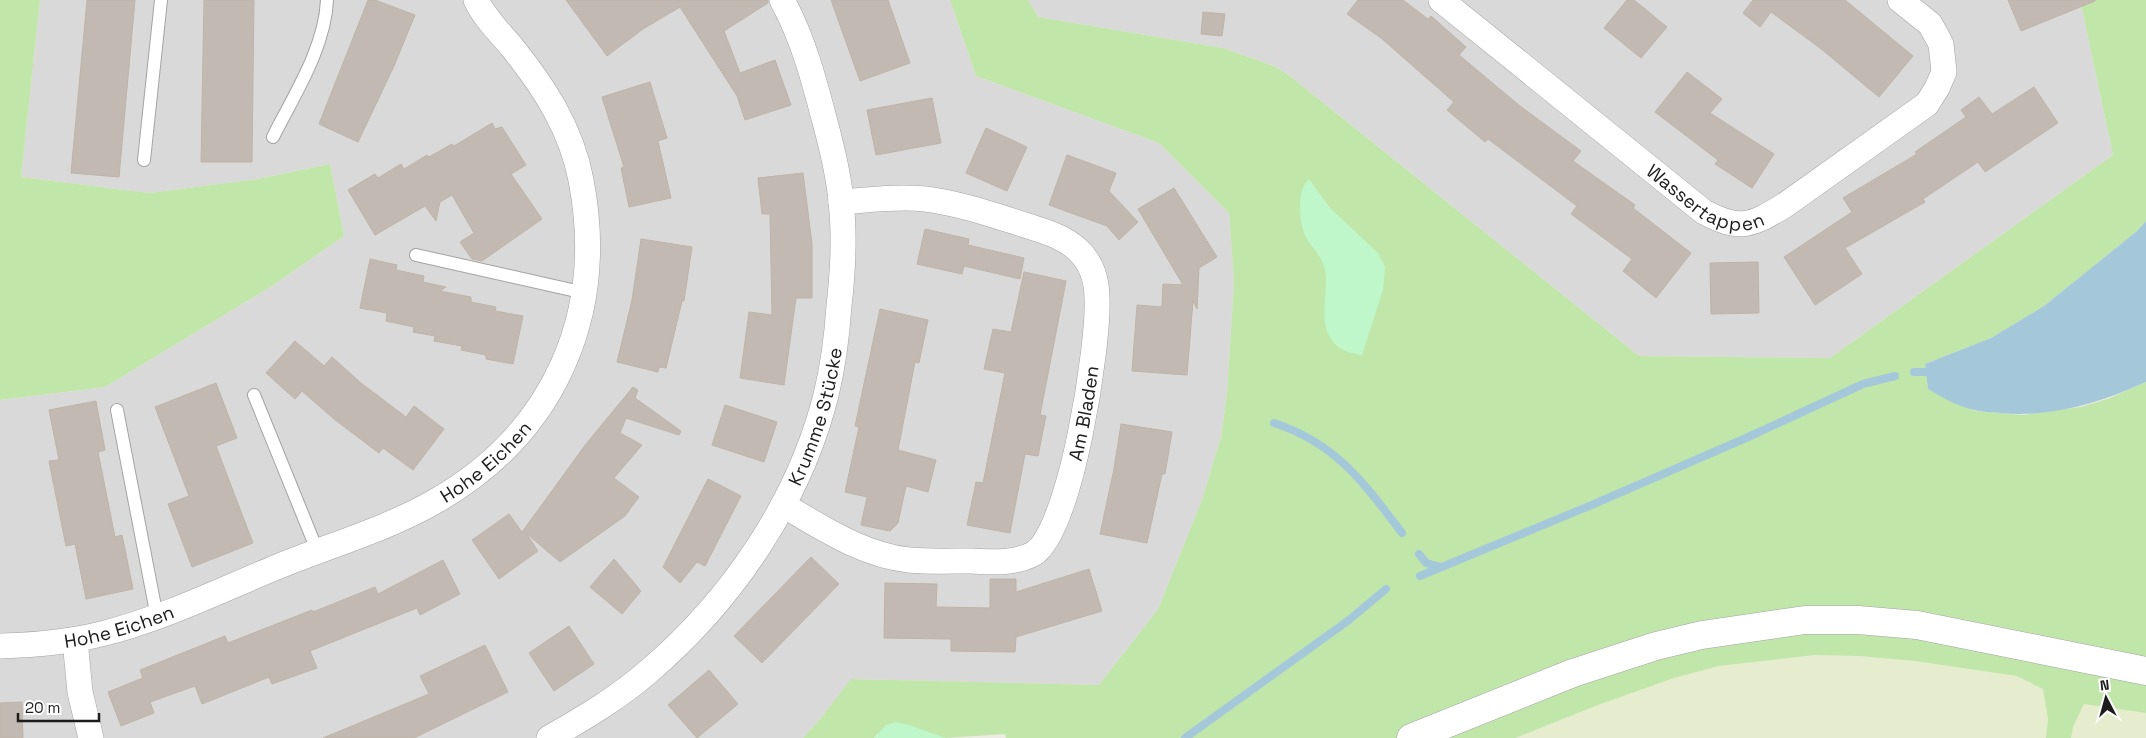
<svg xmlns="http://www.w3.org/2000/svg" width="2146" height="738" font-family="'Space Grotesk',sans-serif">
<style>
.residential{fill:#dad9d9}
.farmland{fill:#e6ecce}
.grass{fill:#c1e6a9}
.park{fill:#c0f7ca}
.water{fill:#a4c8da}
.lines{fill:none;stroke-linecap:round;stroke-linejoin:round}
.stream{stroke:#a4c8da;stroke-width:8}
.building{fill:#c2bab2;stroke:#beb3a5}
.service-casing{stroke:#a3a3a3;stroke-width:14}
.minor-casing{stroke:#a3a3a3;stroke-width:26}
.tertiary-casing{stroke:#a3a3a3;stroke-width:29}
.service{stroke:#fff;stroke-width:12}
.minor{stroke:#fff;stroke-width:25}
.tertiary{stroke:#fff;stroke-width:28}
.labels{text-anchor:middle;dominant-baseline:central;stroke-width:4;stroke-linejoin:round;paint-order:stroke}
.street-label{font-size:19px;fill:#1c1c1c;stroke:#fff}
</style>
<rect width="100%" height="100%" fill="#edebe2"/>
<path class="residential" d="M 40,0 L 950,0 L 976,76 L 1159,143 L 1229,213 L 1234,281 L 1227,394 L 1221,437 L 1202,500 L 1158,609 L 1099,685 L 852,679 L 821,718 L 803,738 L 0,738 L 0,400 L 105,387 L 272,286 L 344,236 L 330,164 L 258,179 L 149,193 L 21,177 Z
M 1028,0 L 2080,0 L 2113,155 L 1830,358 L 1639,356 L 1290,76 L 1274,66 L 1223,48 L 1038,17 Z"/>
<path class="farmland" d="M 1814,655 L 1859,656 L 1915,661 L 2017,676 L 2043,688 L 2048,719 L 2046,738 L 1515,738 L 1598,705 L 1674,678 L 1719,666 Z
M 2084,704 L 2146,713 L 2146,738 L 2071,738 L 2073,727 Z"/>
<path class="grass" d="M 0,0 L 40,0 L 21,177 L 149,193 L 258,179 L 330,164 L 344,236 L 272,286 L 105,387 L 0,400 Z
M 950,0 L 1028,0 L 1038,17 L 1223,48 L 1274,66 L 1290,76 L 1639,356 L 1830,358 L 2113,155 L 2080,0 L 2146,0 L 2146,221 L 2137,231 L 2044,306 L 1991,338 L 1925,364 L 1928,389 L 1975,411 L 2023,415 L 2081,407 L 2110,398 L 2146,382 L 2146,713 L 2084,704 L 2073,727 L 2071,738 L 2046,738 L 2048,719 L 2043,689 L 2017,676 L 1915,661 L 1859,656 L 1814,655 L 1719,666 L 1674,678 L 1598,705 L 1515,738 L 1006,738 L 1005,734 L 945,738 L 928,733 L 878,733 L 874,738 L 803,738 L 821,718 L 851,679 L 1099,685 L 1158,609 L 1202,500 L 1221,437 L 1227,394 L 1234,281 L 1229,213 L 1159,143 L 976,76 Z"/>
<path class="park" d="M 1309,179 L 1330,208 L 1378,253 L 1385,267 L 1383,290 L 1362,355 C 1351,353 1339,351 1332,340 C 1316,318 1331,290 1324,266 C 1320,254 1311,247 1306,237 C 1299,223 1296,190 1309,179 Z
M 896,722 L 909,725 L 945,738 L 874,738 L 886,725 Z"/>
<path class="water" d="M 2146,221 L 2146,382 C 2099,403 2052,418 2000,413 C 1992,412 1982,412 1974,410 C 1957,406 1943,398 1928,389 L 1925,364 L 1991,338 L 2044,306 L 2137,231 Z"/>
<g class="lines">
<path class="stream" d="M 1914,372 L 1926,372
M 1274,423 C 1336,443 1364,483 1402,533
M 1419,554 L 1426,563 L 1441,567
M 1420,576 L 1594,504 L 1746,438 L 1863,384 L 1895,376
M 1185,738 L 1349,620 L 1386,589"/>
</g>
<path class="building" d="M 87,0 L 135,0 L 119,177 L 71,173 Z
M 204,0 L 254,0 L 252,162 L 201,162 Z
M 368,0 L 375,0 L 415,15 L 394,66 L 358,142 L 319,124 Z
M 566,0 L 768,0 L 768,3 L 724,31 L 740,73 L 775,60 L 791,105 L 745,120 L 737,96 L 680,7 L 643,29 L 607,56 Z
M 831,0 L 888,0 L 910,63 L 860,81 Z
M 1358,0 L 1403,0 L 1428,19 L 1431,16 L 1466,47 L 1459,55 L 1520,106 L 1581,151 L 1573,161 L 1635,205 L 1633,208 L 1691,253 L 1656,298 L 1623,271 L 1632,259 L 1571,214 L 1577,206 L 1488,139 L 1485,142 L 1447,110 L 1454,102 L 1381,38 L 1347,14 Z
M 1627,0 L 1634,0 L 1667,27 L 1641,58 L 1604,28 Z
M 1753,0 L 1845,0 L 1913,56 L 1879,97 L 1820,48 L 1771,12 L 1760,27 L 1743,13 Z
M 2008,0 L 2095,0 L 2095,1 L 2021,31 Z
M 1203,12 L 1225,14 L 1222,36 L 1201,34 Z
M 1687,72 L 1722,99 L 1710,113 L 1774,154 L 1752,188 L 1715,164 L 1718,160 L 1655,112 Z
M 650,82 L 667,138 L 658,141 L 671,198 L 629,207 L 621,168 L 624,167 L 602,97 Z
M 2034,87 L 2058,123 L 1985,172 L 1978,162 L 1923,199 L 1925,202 L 1845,248 L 1862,274 L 1815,305 L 1784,257 L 1852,212 L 1843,198 L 1917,154 L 1915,152 L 1966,117 L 1961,110 L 1979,97 L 1992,114 Z
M 932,98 L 941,143 L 876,155 L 867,110 Z
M 492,123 L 495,129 L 502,127 L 526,165 L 511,174 L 542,219 L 482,261 L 472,259 L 460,242 L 474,233 L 452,195 L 440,202 L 436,221 L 425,206 L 375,235 L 348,190 L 375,174 L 378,178 L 401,164 L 404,169 L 427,155 L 429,157 L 452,144 L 454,146 Z
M 986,128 L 1027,147 L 1007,191 L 966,173 Z
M 1067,155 L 1116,173 L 1109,191 L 1138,222 L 1119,240 L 1107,226 L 1049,205 Z
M 803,173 L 812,244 L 812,298 L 796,298 L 784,385 L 740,378 L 749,312 L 772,315 L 770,214 L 762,214 L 758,178 Z
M 1174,188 L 1217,257 L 1199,268 L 1197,309 L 1193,301 L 1187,375 L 1132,371 L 1137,305 L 1162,307 L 1163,284 L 1183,285 L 1138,209 Z
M 925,229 L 969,239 L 968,245 L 1024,258 L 1020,279 L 964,266 L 962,274 L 917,264 Z
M 641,239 L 692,247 L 684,301 L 682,301 L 666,368 L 659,367 L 658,372 L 617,362 L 632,300 Z
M 370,259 L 397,265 L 396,270 L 424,276 L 423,282 L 446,287 L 440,291 L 471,297 L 471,302 L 496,307 L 495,311 L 523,316 L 513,364 L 486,359 L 486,355 L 461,350 L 462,346 L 434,341 L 435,336 L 413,332 L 414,327 L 386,321 L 387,313 L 360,308 Z
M 1758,262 L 1759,313 L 1711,314 L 1710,263 Z
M 1024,272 L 1066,281 L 1040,415 L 1046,416 L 1038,456 L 1025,454 L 1010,533 L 967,525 L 976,482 L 983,483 L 1005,373 L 984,369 L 993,329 L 1011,332 Z
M 880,309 L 928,320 L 919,363 L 915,362 L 898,450 L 936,460 L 928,492 L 906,486 L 898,523 L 890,531 L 861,525 L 867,497 L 845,492 L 859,427 L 855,426 Z
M 295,341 L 324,366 L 332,357 L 361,383 L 406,417 L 414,406 L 444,429 L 413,470 L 383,448 L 379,453 L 334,419 L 302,391 L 295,399 L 266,373 Z
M 216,383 L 237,438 L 216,446 L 253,543 L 192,567 L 168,504 L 189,496 L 155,407 Z
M 633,387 L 638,390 L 635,398 L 681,431 L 679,435 L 626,418 L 620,433 L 642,445 L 614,478 L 639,497 L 625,516 L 560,562 L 526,533 L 538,551 L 499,579 L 472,540 L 509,514 L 522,532 L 586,444 Z
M 96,401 L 105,450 L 98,452 L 115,537 L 122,535 L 133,589 L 86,599 L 75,544 L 66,546 L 49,461 L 59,460 L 49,410 Z
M 725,405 L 777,422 L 764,462 L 712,445 Z
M 1121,424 L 1172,432 L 1165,474 L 1162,474 L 1147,543 L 1100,534 L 1114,469 Z
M 708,479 L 741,496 L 705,566 L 697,562 L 680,583 L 663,567 Z
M 811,557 L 839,584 L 762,663 L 734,636 Z
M 614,559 L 641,591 L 622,614 L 590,587 Z
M 443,560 L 460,594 L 420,615 L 417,608 L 310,651 L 317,668 L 272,684 L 269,677 L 202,704 L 195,686 L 150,702 L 154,713 L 121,726 L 108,692 L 143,678 L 140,670 L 225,636 L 228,643 L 312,610 L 313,612 L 375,587 L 378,594 Z
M 1089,569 L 1102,611 L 1016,637 L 1015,652 L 951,651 L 951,639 L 884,638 L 885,583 L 937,584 L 936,607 L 990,608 L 990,579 L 1016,579 L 1016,592 Z
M 569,626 L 594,664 L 554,691 L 529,653 Z
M 485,645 L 508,692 L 414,738 L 323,738 L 429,694 L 420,676 Z
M 709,670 L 738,704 L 697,738 L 668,705 Z
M 22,702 L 23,738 L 0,738 L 0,703 Z"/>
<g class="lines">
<defs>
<path id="service" d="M 273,137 C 294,95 325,48 327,0
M 144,160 L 161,0
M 416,255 L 585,293
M 254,395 L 317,550
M 117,410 L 157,617"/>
<g id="minor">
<path id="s1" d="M 1441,0 L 1704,212 C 1740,231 1751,226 1785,205 L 1927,104 L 1937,88 L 1944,72 L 1941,44 L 1930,24 L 1900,0"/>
<path id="s2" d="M 783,505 C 823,528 862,555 909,560 C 929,562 951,561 971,561 C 992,562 1014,564 1033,554 C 1071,532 1099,344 1097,299 C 1097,280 1092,263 1078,250 C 1062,235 1042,231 1022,224 C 990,214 958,203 925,199 C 898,196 869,200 841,202"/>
<path d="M 75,640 L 80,692 L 91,738"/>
<path id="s3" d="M 0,646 C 35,645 71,642 105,633 C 164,618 221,590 277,567 C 328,546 387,529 434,502 C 554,434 607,315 581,180 C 571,128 544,87 511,46 C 499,32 484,17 476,0"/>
<path id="s4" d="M 549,738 C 584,718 618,698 649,671 C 732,600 799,502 826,395 C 833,366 837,336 839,306 C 843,271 845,236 841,202 C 839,175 832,148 825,122 C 814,80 803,38 782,0"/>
</g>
<path id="tertiary" d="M 1411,738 L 1573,673 L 1656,646 L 1702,635 L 1805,620 L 1858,620 L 1917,625 L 2146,671"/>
</defs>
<use href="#service" class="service-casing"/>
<use href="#minor" class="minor-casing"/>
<use href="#tertiary" class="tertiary-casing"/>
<use href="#service" class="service"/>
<use href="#minor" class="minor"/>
<use href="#tertiary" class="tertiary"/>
</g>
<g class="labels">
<g class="street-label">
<text stroke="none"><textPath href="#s1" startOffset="334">Wassertappen</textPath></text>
<text stroke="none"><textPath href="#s2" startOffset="416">Am Bladen</textPath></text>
<text stroke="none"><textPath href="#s4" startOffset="430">Krumme Stücke</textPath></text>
<text stroke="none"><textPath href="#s3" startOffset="526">Hohe Eichen</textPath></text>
<text stroke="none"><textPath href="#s3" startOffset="121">Hohe Eichen</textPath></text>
</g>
</g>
<g transform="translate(2106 698) rotate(354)" stroke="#ffffff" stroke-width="4" paint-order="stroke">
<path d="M0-4L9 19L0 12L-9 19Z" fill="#1c1c1c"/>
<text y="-8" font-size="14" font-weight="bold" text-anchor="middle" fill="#1c1c1c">N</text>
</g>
<path d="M18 713v8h81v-8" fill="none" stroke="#1c1c1c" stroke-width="2.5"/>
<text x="25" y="713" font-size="15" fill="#1c1c1c" stroke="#ffffff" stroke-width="4" paint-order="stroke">20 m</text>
</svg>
